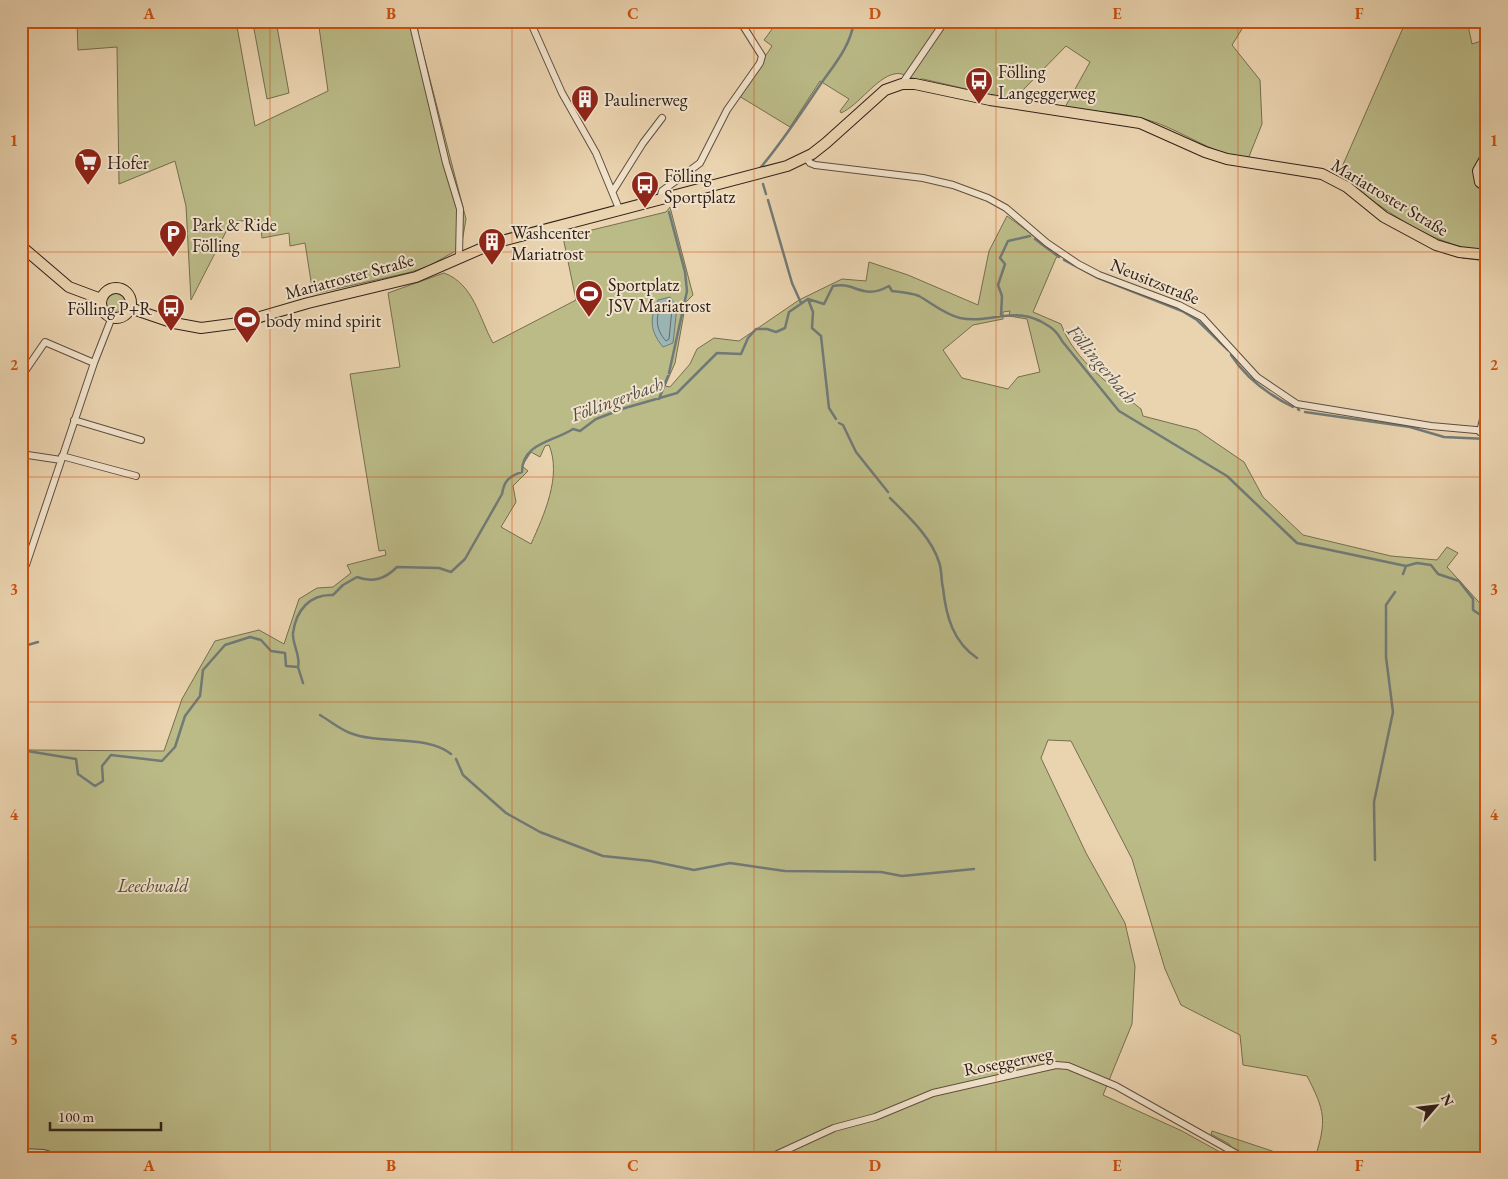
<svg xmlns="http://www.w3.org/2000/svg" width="1508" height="1179" font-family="'EB Garamond',serif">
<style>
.green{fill:#bb8;stroke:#766e50;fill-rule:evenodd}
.water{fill:#9cb6b6;stroke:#717a77}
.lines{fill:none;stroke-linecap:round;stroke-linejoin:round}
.shore{stroke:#666c68;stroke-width:1}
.stream{stroke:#717a77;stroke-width:2.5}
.street-casing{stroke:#5f4e3e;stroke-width:8}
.primary-casing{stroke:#312119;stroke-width:12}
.street{stroke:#f1e2cb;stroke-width:6}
.primary{stroke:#ead3af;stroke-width:10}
.grid{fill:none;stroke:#cd510e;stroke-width:1;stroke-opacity:0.55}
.labels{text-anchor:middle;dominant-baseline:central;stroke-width:4;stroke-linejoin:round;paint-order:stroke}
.poi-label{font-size:18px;fill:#312119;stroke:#f1e2cb;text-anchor:start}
.street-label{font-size:18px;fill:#312119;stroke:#f1e2cb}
.park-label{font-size:18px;font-style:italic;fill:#544835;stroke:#f1e2cb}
.water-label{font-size:19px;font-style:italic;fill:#514e48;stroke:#f1e2cb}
.neatline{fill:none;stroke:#cd510e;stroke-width:2}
.grid-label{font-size:16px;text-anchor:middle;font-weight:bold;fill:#cd510e}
</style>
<rect width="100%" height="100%" fill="#ead3af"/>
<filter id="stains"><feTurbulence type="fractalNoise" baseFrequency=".004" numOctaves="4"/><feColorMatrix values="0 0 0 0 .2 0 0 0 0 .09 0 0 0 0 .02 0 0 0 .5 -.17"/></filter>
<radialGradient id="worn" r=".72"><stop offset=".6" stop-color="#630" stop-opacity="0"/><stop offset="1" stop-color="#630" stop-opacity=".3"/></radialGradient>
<path class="green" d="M 77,21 L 236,21 L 255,126 L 328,91 L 319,27 L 363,21 L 417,21 L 418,33 L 466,219 L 461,248 L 427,267 L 407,273 L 313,294 L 305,243 L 290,246 L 289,233 L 262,238 L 260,219 L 231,222 L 191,300 L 186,206 L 175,161 L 119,184 L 117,47 L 78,50 Z
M 248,21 L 276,21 L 289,93 L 267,99 L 254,29 L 249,26 Z
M 778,21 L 902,21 L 914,29 L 920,21 L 929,21 L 943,30 L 948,21 L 1247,21 L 1232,45 L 1260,80 L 1262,124 L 1248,159 C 1211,154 1182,130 1148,120 C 1121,112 1092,111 1064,109 L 1090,62 L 1066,46 L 1020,93 L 1010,99 L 923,79 C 912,82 905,71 894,74 C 876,78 859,105 841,113 L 840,111 L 849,99 L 820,81 L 790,127 L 739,96 L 772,46 L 764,40 Z
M 1406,21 L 1467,21 L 1472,44 L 1487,39 L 1487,261 L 1462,258 L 1462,247 C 1414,234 1378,204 1338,176 Z
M 670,207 L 693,295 L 686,302 L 675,363 L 665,386 L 670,387 L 690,364 L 697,349 L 714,338 L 739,341 L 799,300 L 842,279 L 866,281 L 869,262 L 908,275 L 978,305 L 989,251 L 1007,216 L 1060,255 L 1056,258 L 1033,312 L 1061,324 C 1075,362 1111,385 1141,409 L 1143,416 L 1197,430 L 1244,462 L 1263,497 L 1303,535 L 1391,556 L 1437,560 L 1447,547 L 1458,553 L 1447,567 L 1487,611 L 1487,1158 L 1315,1158 C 1327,1120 1325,1111 1307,1076 L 1243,1065 L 1240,1035 L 1181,1005 L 1165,969 L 1132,859 L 1071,741 L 1048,740 L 1041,758 L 1086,853 L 1125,923 L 1135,966 L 1132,1024 L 1103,1095 L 1182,1131 L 1220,1152 L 1223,1158 L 21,1158 L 21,747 L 30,750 L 164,751 L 182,699 L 215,641 L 259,630 L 284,644 L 299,599 L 317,588 L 333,587 L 351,573 L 347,565 L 386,555 L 385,550 L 379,551 L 350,374 L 400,367 L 388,293 L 444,273 C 474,284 479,318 493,343 L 576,300 L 563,237 L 666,212 ZM 1010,311 L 1009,316 L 1027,319 L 1040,372 L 1018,377 L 1008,389 L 962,378 L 943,350 L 973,325 L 1003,319 L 1003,312 ZM 549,445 C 562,476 544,515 531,544 L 501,527 L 516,502 L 513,486 L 528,471 L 522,466 L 531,452 L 540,457 L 545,446 Z
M105 302a11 11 0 1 1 22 0a11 11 0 1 1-22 0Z
M 1212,1131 L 1293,1158 L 1238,1158 L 1229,1144 L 1211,1134 Z"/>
<path class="water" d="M 670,297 L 677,307 L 673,343 L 663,347 C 649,330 650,318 658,300 Z"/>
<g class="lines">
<path class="shore" d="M 668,303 L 672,309 L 669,339 L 666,341 C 656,330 655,318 661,305 Z"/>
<path class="stream" d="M 761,167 C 783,141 801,113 820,85 C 833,66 851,46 854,21
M 763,184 L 766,194
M 768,200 L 792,283 L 801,303
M 669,212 L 685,272 L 687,291 L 669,373
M 1035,239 L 1059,257
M 1064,260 L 1096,277 L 1182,311 L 1197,320 L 1228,350
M 808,299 L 813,312 L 812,328 L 821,336 L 829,408 L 836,419
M 1001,316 L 1002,296 L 998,285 L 1005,264 L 1000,258 L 1008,241 L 1030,236
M 1231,355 C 1246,378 1269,395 1293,407
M 659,399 L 668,376
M 1298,409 L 1299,410
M 1305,412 L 1410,427 L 1444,437 L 1487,439
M 839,423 L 843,425 L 856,452 L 888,492
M 890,498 C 908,516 931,537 939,562 C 942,570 941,580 943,588 C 946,616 953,642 977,658
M 1403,574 L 1406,566
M 21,647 L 38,642
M 298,667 L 303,683
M 320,715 C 330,721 340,729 350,733 C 380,745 427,734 451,754
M 21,750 L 76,759 L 78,774 L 95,786 L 103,781 L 102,766 L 111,755 L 162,761 L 175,747 L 185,716 L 200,696 L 203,670 L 225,645 L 250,637 L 261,640 L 271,651 L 285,653 L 286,666 L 298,667 C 301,656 292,644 293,633 C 296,610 310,594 333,595 L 343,585 L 357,577 C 373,583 385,579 397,567 L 439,568 L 451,572 L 465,559 L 502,494 C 504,481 509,476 522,472 C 522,443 553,442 573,429 L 580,431 L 596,419 L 625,408 L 677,393 L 717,353 L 741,354 L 748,338 L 756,329 L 767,329 L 776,332 L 785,328 L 789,312 L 808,299 L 824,304 L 833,286 C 855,281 862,301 889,286 L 892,291 C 901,292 912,293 919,296 C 933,304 944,314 960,318 C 989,324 1011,307 1040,321 C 1051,327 1056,330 1062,341 L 1119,411 L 1227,476 L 1297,543 L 1406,566 L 1417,563 L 1431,565 L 1438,574 L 1459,581 L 1473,599 L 1473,610 L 1482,616 L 1487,631
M 456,759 L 463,775 L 506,813 L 540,832 L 603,856 L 651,861 L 694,870 L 730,863 L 785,871 L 881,872 L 902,876 L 974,869
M 1375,860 L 1374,802 L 1393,712 L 1386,657 L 1386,605 L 1395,592"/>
<defs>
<path id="street" d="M 412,21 L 446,163 L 460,209 L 459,257
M 530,21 L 562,93 L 596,153 L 620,211
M 902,84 L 945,21
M 806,157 L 810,163 L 815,165 L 923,178 L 953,185 L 988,198 L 1006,208 L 1047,243 L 1078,264 L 1099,275 L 1179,305 L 1202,317 L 1257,377 L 1297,404 L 1431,426 L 1487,431
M 613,191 L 643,143 L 662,118
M 660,200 L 662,191 L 700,163 L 727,110 L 760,63 L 762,56 L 740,21
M 21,377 L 45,342 L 94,363
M 74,420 L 141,440
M 1480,432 L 1487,402
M 21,454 L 61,460
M 62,456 L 136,476
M 21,564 L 26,565 L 94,363 L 112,317
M 21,1152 L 44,1153 L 60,1158
M 769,1158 L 834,1128 L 875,1117 L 933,1093 L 1056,1065 L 1068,1066 L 1116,1086 L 1244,1158"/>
<path id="primary" d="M 1487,155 L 1478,171 L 1480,182 L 1487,187
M 21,246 L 69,287 L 101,299
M101 303a15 15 0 1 1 30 0a15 15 0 1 1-30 0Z
M 130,308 L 174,323 L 201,328 L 239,323 L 308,303 L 416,277 L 494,243 L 787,166 L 812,154 L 826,143 L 885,90 L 902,84 L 915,84 L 990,100 L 1140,123 L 1205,152 L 1227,159 L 1322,174 L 1347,187 L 1384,217 L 1436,245 L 1459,252 L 1487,255"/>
</defs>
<use href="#street" class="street-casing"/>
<use href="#primary" class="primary-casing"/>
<use href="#street" class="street"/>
<use href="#primary" class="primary"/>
</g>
<path class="grid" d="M 270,21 L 270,1158M 512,21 L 512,1158M 754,21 L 754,1158M 996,21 L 996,1158M 1238,21 L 1238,1158M 21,252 L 1487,252M 21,477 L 1487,477M 21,702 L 1487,702M 21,927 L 1487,927"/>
<defs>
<symbol id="bus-pin" viewBox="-11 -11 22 30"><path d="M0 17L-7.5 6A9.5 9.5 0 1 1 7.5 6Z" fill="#8f2418" stroke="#f1e2cb"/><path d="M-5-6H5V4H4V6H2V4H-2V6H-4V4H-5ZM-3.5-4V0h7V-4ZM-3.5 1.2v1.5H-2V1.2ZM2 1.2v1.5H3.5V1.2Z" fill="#fff"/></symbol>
<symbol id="building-pin" viewBox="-11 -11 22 30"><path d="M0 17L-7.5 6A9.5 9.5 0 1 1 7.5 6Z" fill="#8f2418" stroke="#f1e2cb"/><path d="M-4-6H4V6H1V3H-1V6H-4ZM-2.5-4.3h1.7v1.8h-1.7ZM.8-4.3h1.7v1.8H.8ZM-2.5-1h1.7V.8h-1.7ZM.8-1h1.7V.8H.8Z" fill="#fff"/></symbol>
<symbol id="supermarket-pin" viewBox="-11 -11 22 30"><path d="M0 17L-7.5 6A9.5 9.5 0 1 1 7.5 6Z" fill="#8f2418" stroke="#f1e2cb"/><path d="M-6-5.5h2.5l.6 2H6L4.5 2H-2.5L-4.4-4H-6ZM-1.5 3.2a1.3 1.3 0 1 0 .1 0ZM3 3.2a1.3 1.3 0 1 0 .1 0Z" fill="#fff"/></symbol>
<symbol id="parking-pin" viewBox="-11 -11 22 30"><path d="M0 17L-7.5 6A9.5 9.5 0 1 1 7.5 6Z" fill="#8f2418" stroke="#f1e2cb"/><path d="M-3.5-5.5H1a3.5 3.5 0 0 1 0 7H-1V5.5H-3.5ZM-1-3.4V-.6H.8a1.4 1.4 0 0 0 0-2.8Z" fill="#fff"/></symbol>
<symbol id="stadium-pin" viewBox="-11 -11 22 30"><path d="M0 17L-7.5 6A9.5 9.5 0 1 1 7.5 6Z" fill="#8f2418" stroke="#f1e2cb"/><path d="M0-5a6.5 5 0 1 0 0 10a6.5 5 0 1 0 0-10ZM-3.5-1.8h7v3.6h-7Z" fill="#fff"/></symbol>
</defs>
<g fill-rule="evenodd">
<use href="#bus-pin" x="963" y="65" width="32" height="43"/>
<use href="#building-pin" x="569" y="83" width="32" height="43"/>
<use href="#supermarket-pin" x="72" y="146" width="32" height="43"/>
<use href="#bus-pin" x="629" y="169" width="32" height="43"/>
<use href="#parking-pin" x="157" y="218" width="32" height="43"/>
<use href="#building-pin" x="476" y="226" width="32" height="43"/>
<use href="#stadium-pin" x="573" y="278" width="32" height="43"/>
<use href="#bus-pin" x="155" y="292" width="32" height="43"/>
<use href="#stadium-pin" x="231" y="304" width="32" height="43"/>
</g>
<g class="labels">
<g class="poi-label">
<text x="998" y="71">Fölling<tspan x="998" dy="21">Langeggerweg</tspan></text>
<text x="604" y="99">Paulinerweg</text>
<text x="107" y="162">Hofer</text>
<text x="664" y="175">Fölling<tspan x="664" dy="21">Sportplatz</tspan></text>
<text x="192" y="224">Park &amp; Ride<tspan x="192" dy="21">Fölling</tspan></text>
<text x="511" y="232">Washcenter<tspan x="511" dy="21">Mariatrost</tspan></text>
<text x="608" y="284">Sportplatz<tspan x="608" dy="21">JSV Mariatrost</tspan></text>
<text x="152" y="308" text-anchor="end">Fölling P+R</text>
<text x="266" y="320">body mind spirit</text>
</g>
<g class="street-label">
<text transform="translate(1390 197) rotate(31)">Mariatroster Straße</text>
<text transform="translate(349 276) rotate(-15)">Mariatroster Straße</text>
<text transform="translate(1155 281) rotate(22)">Neusitzstraße</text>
<text transform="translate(1008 1061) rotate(-11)">Roseggerweg</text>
</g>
<g class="park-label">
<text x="153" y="885">Leechwald</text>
</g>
<g class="water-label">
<text transform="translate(1102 364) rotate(50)">Föllingerbach</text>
<text transform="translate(617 399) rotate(-20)">Föllingerbach</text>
</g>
</g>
<rect width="1508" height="1179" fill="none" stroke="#ead3af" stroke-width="55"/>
<g transform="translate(1436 1106) rotate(62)" stroke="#f1e2cb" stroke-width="4" paint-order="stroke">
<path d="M0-4L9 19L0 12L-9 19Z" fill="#312119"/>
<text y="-8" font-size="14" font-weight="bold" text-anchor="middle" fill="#312119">N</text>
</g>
<path d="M50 1122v8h111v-8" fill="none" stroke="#312119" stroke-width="2.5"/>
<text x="58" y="1122" font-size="15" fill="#312119" stroke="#f1e2cb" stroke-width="4" paint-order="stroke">100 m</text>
<rect x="28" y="28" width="1452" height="1124" class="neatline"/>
<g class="grid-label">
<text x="149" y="19">A</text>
<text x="391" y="19">B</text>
<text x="633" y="19">C</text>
<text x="875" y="19">D</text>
<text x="1117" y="19">E</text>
<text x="1359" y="19">F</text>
<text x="14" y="146">1</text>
<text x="1494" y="146">1</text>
<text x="14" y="370">2</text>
<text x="1494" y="370">2</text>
<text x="14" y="595">3</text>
<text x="1494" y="595">3</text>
<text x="14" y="820">4</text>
<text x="1494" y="820">4</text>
<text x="14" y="1045">5</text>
<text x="1494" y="1045">5</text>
<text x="149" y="1171">A</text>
<text x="391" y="1171">B</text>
<text x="633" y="1171">C</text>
<text x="875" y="1171">D</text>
<text x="1117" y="1171">E</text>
<text x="1359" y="1171">F</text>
</g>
<rect width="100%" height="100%" filter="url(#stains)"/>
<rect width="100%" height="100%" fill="url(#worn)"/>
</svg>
